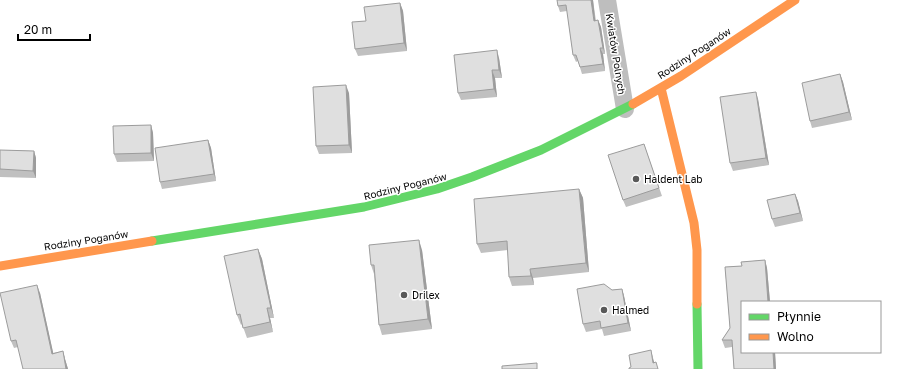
<svg xmlns="http://www.w3.org/2000/svg" width="897" height="369" font-family="'Golos Text',sans-serif">
<style>
.lines{fill:none;stroke-linecap:round;stroke-linejoin:round}
.street{stroke:#bebebe;stroke-width:18}
.fast{stroke:#63d668;stroke-width:9}
.slow{stroke:#ff974d;stroke-width:9}
.wall{fill:#c0c0c0}
.shaded-wall{fill:#9c9c9c}
.building{fill:#dfdfdf;stroke:#9c9c9c}
.poi-dot{fill:#595959;stroke:#fff;stroke-width:1.5}
.labels{text-anchor:middle;dominant-baseline:central;stroke-width:3;stroke-linejoin:round;paint-order:stroke}
.street-label{font-size:10px;fill:#000;stroke:#fff}
.poi-label{font-size:10px;fill:#000;stroke:#fff;text-anchor:start}
</style>
<rect width="100%" height="100%" fill="#fff"/>
<g class="lines">
<path class="street" d="M 607,0 L 625,109"/>
<path class="fast" d="M 152,241 L 364,207 L 437,189 L 472,177 L 541,150 L 633,104
M 697,304 L 698,369"/>
<path class="slow" d="M 661,88 L 694,223 L 697,250 L 697,304
M 633,104 L 681,76 L 795,0
M 0,266 L 152,241"/>
</g>
<path class="wall" d="M 557,0 L 593,0 L 596,21 L 598,20 L 601,27 L 605,54 L 603,54 L 605,71 L 582,74 L 578,61 L 576,62 L 573,55 L 567,11 L 560,12 L 558,6 Z
M 400,3 L 403,11 L 407,51 L 358,56 L 355,49 L 366,21 Z
M 499,58 L 502,78 L 495,78 L 497,97 L 461,100 L 458,93 Z
M 840,74 L 843,82 L 852,120 L 812,128 L 810,121 Z
M 349,93 L 352,153 L 319,154 L 316,146 Z
M 758,99 L 769,165 L 733,171 L 730,163 Z
M 151,125 L 153,133 L 154,161 L 117,162 L 114,154 Z
M 208,140 L 211,148 L 216,181 L 162,189 L 160,182 Z
M 644,144 L 662,196 L 626,207 L 623,200 Z
M 0,150 L 34,151 L 36,158 L 36,178 L 0,177 Z
M 579,189 L 583,198 L 589,272 L 533,278 L 534,285 L 512,286 L 509,277 L 508,250 L 481,253 L 477,244 Z
M 795,194 L 798,201 L 803,221 L 775,227 L 772,219 Z
M 258,249 L 262,259 L 274,318 L 270,318 L 273,332 L 247,338 L 242,324 L 241,325 L 237,315 Z
M 422,250 L 432,329 L 382,335 L 379,325 L 374,274 L 371,265 Z
M 765,260 L 767,268 L 770,302 L 742,302 L 742,352 L 775,352 L 776,369 L 734,369 L 732,347 L 725,348 L 722,340 L 730,328 L 725,267 L 742,266 L 741,262 Z
M 622,289 L 624,296 L 631,331 L 604,336 L 602,329 L 586,332 L 583,324 L 612,290 Z
M 40,293 L 53,353 L 63,351 L 65,359 L 68,369 L 23,369 L 18,347 L 14,348 L 11,341 Z"/>
<path class="shaded-wall" d="M 591,0 L 593,0 L 596,28 L 594,21 Z
M 400,3 L 403,11 L 407,51 L 404,43 Z
M 598,20 L 601,27 L 605,54 L 603,48 Z
M 600,48 L 603,54 L 605,71 L 603,64 Z
M 497,50 L 499,58 L 502,78 L 499,70 Z
M 492,70 L 495,78 L 497,97 L 494,89 Z
M 840,74 L 843,82 L 852,120 L 849,112 Z
M 346,85 L 349,93 L 352,153 L 349,145 Z
M 756,92 L 758,99 L 769,165 L 766,158 Z
M 151,125 L 153,133 L 154,161 L 151,153 Z
M 208,140 L 211,148 L 216,181 L 214,174 Z
M 34,151 L 36,158 L 36,178 L 33,171 Z
M 579,189 L 583,198 L 589,272 L 586,263 Z
M 795,194 L 798,201 L 803,221 L 800,213 Z
M 419,240 L 422,250 L 432,329 L 428,319 Z
M 258,249 L 262,259 L 274,318 L 271,308 Z
M 765,260 L 767,268 L 770,302 L 768,302 Z
M 530,269 L 533,278 L 534,285 L 531,276 Z
M 37,285 L 40,293 L 55,361 L 52,354 Z
M 622,289 L 624,296 L 631,331 L 628,323 Z
M 267,308 L 270,318 L 273,332 L 270,322 Z
M 651,350 L 653,358 L 656,369 L 653,363 Z
M 63,351 L 65,359 L 68,369 L 66,369 Z
M 773,352 L 775,352 L 776,369 L 774,369 Z"/>
<path class="building" d="M 557,0 L 591,0 L 594,21 L 598,20 L 603,48 L 600,48 L 603,64 L 580,67 L 576,55 L 573,55 L 566,5 L 558,6 Z
M 400,3 L 404,43 L 355,49 L 352,22 L 366,21 L 364,7 Z
M 497,50 L 499,70 L 492,70 L 494,89 L 458,93 L 454,55 Z
M 840,74 L 849,112 L 810,121 L 802,83 Z
M 346,85 L 349,145 L 316,146 L 313,87 Z
M 756,92 L 766,158 L 730,163 L 720,97 Z
M 151,125 L 151,153 L 114,154 L 113,126 Z
M 208,140 L 214,174 L 160,182 L 155,148 Z
M 644,144 L 659,188 L 623,200 L 608,155 Z
M 0,150 L 34,151 L 33,171 L 0,169 Z
M 579,189 L 586,263 L 530,269 L 531,276 L 509,277 L 507,241 L 477,244 L 474,199 Z
M 795,194 L 800,213 L 772,219 L 767,200 Z
M 419,240 L 428,319 L 379,325 L 374,265 L 371,265 L 369,245 Z
M 258,249 L 271,308 L 267,308 L 270,322 L 243,328 L 240,314 L 237,315 L 224,256 Z
M 765,260 L 768,302 L 742,302 L 742,352 L 773,352 L 774,369 L 734,369 L 732,340 L 722,340 L 730,328 L 725,267 L 742,266 L 741,262 Z
M 604,284 L 612,290 L 622,289 L 628,323 L 601,328 L 600,321 L 583,324 L 577,289 Z
M 37,285 L 52,354 L 63,351 L 66,369 L 23,369 L 16,340 L 11,341 L 0,293 Z
M 651,350 L 653,363 L 656,362 L 658,369 L 629,369 L 629,368 L 631,367 L 629,355 Z
M 537,363 L 537,369 L 502,369 L 502,366 Z"/>
<g class="poi-dot">
<circle cx="636" cy="179" r="4"/>
<circle cx="404" cy="295" r="4"/>
<circle cx="604" cy="310" r="4"/>
</g>
<g class="labels">
<g class="street-label">
<text transform="translate(694 53) rotate(-33)">Rodziny Poganów</text>
<text transform="translate(616 54) rotate(81)">Kwiatów Polnych</text>
<text transform="translate(405 186) rotate(-14)">Rodziny Poganów</text>
<text transform="translate(86 240) rotate(-9)">Rodziny Poganów</text>
</g>
<g class="poi-label">
<text x="644" y="179">Haldent Lab</text>
<text x="412" y="295">Drilex</text>
<text x="612" y="310">Halmed</text>
</g>
</g>
<rect x="741" y="301" width="140" height="52" fill="#ffffff" stroke="#999999"/>
<rect x="749" y="314" width="20" height="6" fill="#63d668" stroke="#999999"/>
<text x="777" y="321" font-size="12" fill="#000000">Płynnie</text>
<rect x="749" y="334" width="20" height="6" fill="#ff974d" stroke="#999999"/>
<text x="777" y="341" font-size="12" fill="#000000">Wolno</text>
<path d="M18 34v6h72v-6" fill="none" stroke="#000000" stroke-width="2"/>
<text x="24" y="34" font-size="12" fill="#000000" stroke="#ffffff" stroke-width="3" paint-order="stroke">20 m</text>
</svg>
